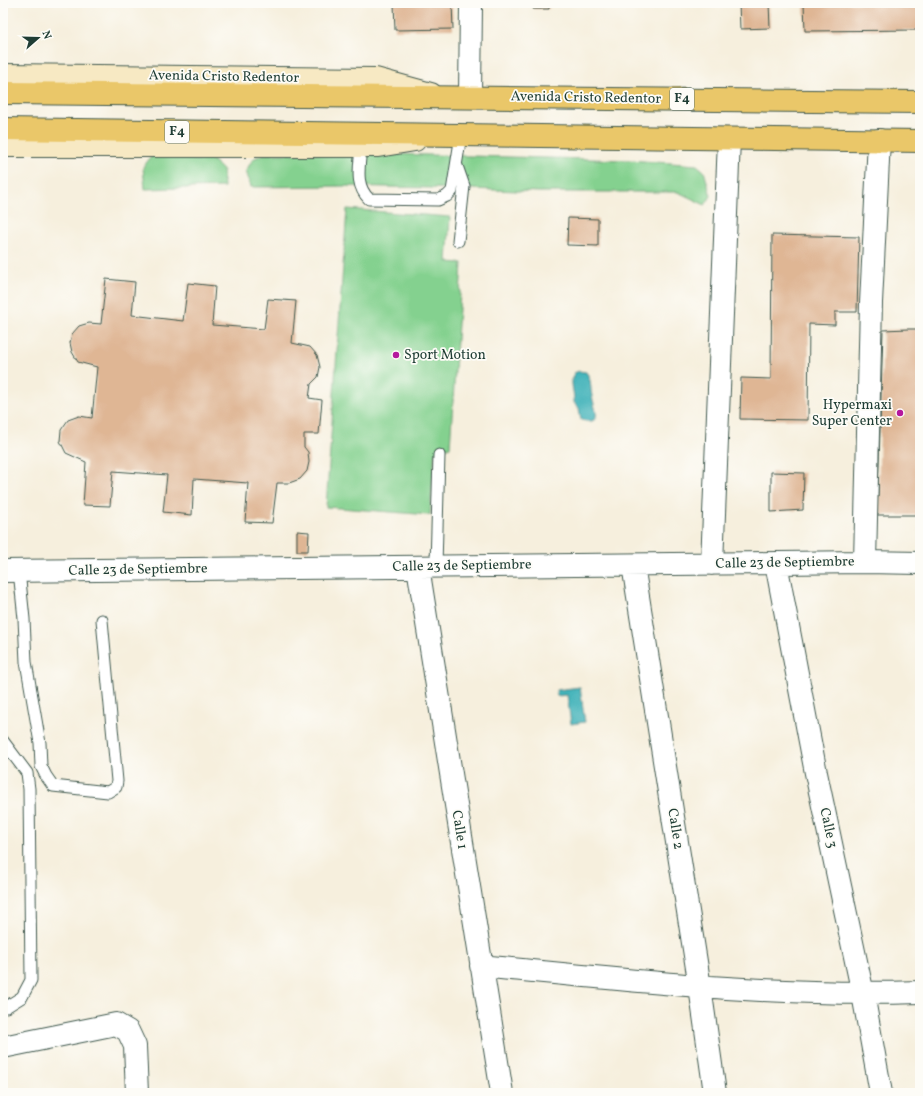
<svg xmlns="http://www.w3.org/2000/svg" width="923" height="1096" font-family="Vollkorn,serif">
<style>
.green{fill:#84d18f;stroke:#528762}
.water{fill:#43b3ba;stroke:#317877}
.building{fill:#dfb694}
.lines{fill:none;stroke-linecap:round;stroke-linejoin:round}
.service-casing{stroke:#3f584d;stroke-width:13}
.minor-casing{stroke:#3f584d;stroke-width:24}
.tertiary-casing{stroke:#3f584d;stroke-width:24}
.secondary-casing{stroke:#3f584d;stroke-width:24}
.trunk-casing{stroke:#3f584d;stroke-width:24}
.service{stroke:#fff;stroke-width:11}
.minor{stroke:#fff;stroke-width:22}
.tertiary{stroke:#fff;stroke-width:22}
.secondary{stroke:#f7e9c3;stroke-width:22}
.trunk{stroke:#eac769;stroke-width:22}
.poi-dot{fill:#b5179e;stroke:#fdfcf7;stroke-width:1.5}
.labels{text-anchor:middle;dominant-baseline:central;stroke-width:3.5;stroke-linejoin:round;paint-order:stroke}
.shield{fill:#fdfcf7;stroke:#62766e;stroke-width:1}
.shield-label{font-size:13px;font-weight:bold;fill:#1f3d34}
.street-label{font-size:14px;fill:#1f3d34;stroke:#fdfcf7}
.poi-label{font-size:14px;fill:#1f3d34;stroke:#fdfcf7;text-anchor:start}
</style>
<rect width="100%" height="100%" fill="#fdfcf7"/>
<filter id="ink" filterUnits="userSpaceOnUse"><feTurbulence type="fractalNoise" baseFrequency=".025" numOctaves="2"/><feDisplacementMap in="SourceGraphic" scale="8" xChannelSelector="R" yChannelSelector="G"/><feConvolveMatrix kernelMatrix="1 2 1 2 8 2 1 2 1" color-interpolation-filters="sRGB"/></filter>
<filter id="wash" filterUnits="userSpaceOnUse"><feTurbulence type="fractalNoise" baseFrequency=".012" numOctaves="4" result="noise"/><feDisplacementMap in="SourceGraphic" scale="16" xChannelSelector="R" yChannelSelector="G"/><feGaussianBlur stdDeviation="0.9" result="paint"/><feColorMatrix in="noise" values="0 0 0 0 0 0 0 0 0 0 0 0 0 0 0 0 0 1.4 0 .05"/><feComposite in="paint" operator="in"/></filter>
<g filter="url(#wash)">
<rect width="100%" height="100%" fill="#f6efdd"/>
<path class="green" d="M 163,153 L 197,160 L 210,158 L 223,170 L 224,187 L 145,189 L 143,167 L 151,157 Z
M 350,153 L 630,160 L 697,165 L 704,171 L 711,196 L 705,205 L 678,192 L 539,192 L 472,189 L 344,186 L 251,187 L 246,171 L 253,159 L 263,154 Z
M 347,209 L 450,217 L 447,262 L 462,263 L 450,447 L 435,452 L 430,515 L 326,507 Z"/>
<path class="water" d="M 579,371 L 586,372 C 592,380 590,387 592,396 C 594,408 605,426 581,420 L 579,408 L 574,403 C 575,393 569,383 574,373 Z
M 580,687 L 585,722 L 571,724 L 567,695 L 557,696 L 556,690 Z"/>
<g id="blocks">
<path class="building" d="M 3,3 L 5,3 L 5,32 L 3,32 Z
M 394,3 L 452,3 L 453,29 L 395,30 Z
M 533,3 L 549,3 L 549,9 L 533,9 Z
M 739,3 L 769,3 L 770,28 L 740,29 Z
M 804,3 L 919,3 L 919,30 L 805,31 Z
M 568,218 L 598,219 L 598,246 L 567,245 Z
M 772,235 L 859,237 L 857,312 L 835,312 L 835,325 L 809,324 L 808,420 L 740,419 L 741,378 L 771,379 Z
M 106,279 L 135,282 L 132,315 L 183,321 L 188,283 L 215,286 L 212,325 L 264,329 L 268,299 L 296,301 L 292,343 L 310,347 L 317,355 L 320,367 L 318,377 L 311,384 L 309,398 L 322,400 L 319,434 L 304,434 L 304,447 L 308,452 L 309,462 L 307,471 L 300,479 L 289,483 L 277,483 L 272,523 L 245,522 L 248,483 L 194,479 L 192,515 L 163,512 L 167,475 L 113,471 L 110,506 L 83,505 L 86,462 L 66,453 L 60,441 L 61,430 L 68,420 L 79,416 L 92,418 L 97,367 L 78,362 L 72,352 L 70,343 L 72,334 L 79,326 L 89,323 L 101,324 Z
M 908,329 L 920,329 L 920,515 L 875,515 L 878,496 L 883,330 Z
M 771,472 L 804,473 L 803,510 L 771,512 Z
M 297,531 L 309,532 L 308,551 L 297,551 Z"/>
</g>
</g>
<g filter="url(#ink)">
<use href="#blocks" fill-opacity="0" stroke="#3f584d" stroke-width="1"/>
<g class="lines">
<defs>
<path id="service" d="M 361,146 C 360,166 354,184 369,199 L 438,200 L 447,196 L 452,191 L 461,135
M 457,166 L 464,186 L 458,241
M 436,566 L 439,455
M 19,571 L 24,619 L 26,662 L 40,743 L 41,766 L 46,776 L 53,786 L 108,792 L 116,787 L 117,781 L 102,620
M 3,741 L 27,773 L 29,789 L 31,980 L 22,997 L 6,1007 L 3,1007"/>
<path id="minor" d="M 865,562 L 871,303 L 879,140
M 776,563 L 816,773 L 863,994 L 881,1093
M 712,564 L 729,139
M 633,565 L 700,987 L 715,1093
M 418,567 L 502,1093
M 3,571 L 865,562 L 920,563
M 481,966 C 627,980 773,997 920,992
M 3,1047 L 116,1024 L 128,1031 L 135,1046 L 137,1093"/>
<path id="tertiary" d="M 470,97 L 471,3"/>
<path id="secondary" d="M 3,75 L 376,79 L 431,94
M 3,146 L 378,146 L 415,140"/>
<path id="trunk" d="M 3,93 L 920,102
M 3,129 L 920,141"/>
</defs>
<use href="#service" class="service-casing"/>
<use href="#minor" class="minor-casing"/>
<use href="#tertiary" class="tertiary-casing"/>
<use href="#secondary" class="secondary-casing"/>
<use href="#trunk" class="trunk-casing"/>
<use href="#service" class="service"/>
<use href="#minor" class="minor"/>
<use href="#tertiary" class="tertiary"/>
<use href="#secondary" class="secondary"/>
<use href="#trunk" class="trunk"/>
</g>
</g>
<g class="poi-dot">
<circle cx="396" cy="355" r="4"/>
<circle cx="900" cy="413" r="4"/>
</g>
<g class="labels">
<g class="shield">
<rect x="670" y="88" width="24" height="22" rx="3"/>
<rect x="165" y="121" width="24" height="22" rx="3"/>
</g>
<g class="shield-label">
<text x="682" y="99">F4</text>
<text x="177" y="132">F4</text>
</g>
<g class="street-label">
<text transform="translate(224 77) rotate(1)">Avenida Cristo Redentor</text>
<text transform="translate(586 98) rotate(1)">Avenida Cristo Redentor</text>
<text transform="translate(785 563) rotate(-1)">Calle 23 de Septiembre</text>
<text transform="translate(462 566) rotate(-1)">Calle 23 de Septiembre</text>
<text transform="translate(138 570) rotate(-1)">Calle 23 de Septiembre</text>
<text transform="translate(828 828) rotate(78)">Calle 3</text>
<text transform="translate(675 829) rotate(81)">Calle 2</text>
<text transform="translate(459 830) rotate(81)">Calle 1</text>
</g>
<g class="poi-label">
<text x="404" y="355">Sport Motion</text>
<text x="892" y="405" text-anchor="end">Hypermaxi<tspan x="892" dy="16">Super Center</tspan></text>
</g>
</g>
<rect width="923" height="1096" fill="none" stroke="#fdfcf7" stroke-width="16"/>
<g transform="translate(38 38) rotate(70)" stroke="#fdfcf7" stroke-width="3" paint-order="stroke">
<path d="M0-3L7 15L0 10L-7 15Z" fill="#1f3d34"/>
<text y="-6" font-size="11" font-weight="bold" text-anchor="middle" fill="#1f3d34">N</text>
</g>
</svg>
